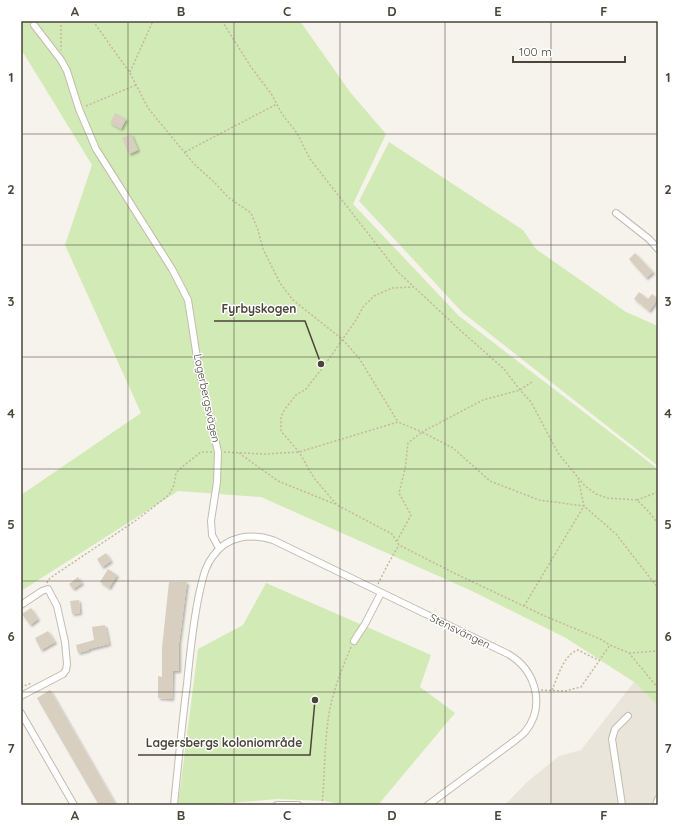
<svg xmlns="http://www.w3.org/2000/svg" width="679" height="826" font-family="Quicksand,sans-serif">
<style>
.residential{fill:#eae5da}
.green{fill:#d2eab5}
.building{fill:#d8cfc1;filter:url(#shadow)}
.lines{fill:none;stroke-linecap:round;stroke-linejoin:round}
.street-casing{stroke:#c2bbae;stroke-width:8}
.path{stroke:#c4b79f;stroke-width:1.5;stroke-dasharray:2 2;stroke-linecap:butt}
.street{stroke:#fff;stroke-width:6}
.grid{fill:none;stroke:#4b4439;stroke-width:1;stroke-opacity:0.55}
.labels{text-anchor:middle;dominant-baseline:central;stroke-width:3;stroke-linejoin:round;paint-order:stroke}
.street-label{font-size:11px;fill:#4b4439;stroke:#fff}
.leader{fill:none;stroke:#4b4439;stroke-width:1.5}
.callout-dot{fill:#4b4439;stroke:#fff;stroke-width:1.5}
.callout-label{font-size:12px;text-anchor:middle;font-weight:bold;fill:#4b4439;stroke:#fff;stroke-width:3;stroke-linejoin:round;paint-order:stroke}
.neatline{fill:none;stroke:#4b4439;stroke-width:1.5}
.grid-label{font-size:13px;text-anchor:middle;font-weight:bold;fill:#4b4439}
</style>
<defs>
<filter id="shadow"><feDropShadow dx="2" dy="2" stdDeviation="1" flood-color="#0004"/></filter>
</defs>
<rect width="100%" height="100%" fill="#f6f3ec"/>
<path class="residential" d="M 634,682 L 658,706 L 658,805 L 505,805 L 527,782 L 559,756 L 581,750 Z"/>
<path class="green" d="M 21,21 L 300,21 L 350,92 L 386,134 L 353,204 L 459,316 L 658,469 L 658,706 L 634,682 L 566,638 L 472,591 L 261,497 L 178,491 L 21,591 L 21,495 L 141,413 L 65,245 L 92,165 L 21,49 Z
M 389,142 L 523,230 L 536,249 L 626,312 L 658,326 L 658,466 L 462,312 L 359,201 Z
M 266,583 L 431,655 L 420,687 L 455,713 L 378,805 L 346,805 L 325,801 L 277,799 L 207,805 L 178,805 L 198,649 L 243,625 Z"/>
<path class="building" d="M 115,113 L 126,119 L 121,129 L 110,123 Z
M 131,134 L 138,150 L 129,154 L 122,138 Z
M 635,253 L 653,272 L 646,278 L 629,259 Z
M 639,292 L 648,299 L 652,294 L 658,299 L 649,311 L 634,299 Z
M 106,553 L 111,561 L 102,567 L 97,559 Z
M 108,569 L 117,575 L 109,588 L 100,582 Z
M 78,577 L 82,583 L 73,589 L 69,584 Z
M 169,582 L 187,582 L 179,643 L 179,671 L 173,671 L 172,699 L 158,698 L 158,676 L 162,677 L 162,648 Z
M 79,600 L 80,613 L 72,614 L 70,601 Z
M 31,608 L 38,619 L 30,625 L 22,614 Z
M 105,625 L 109,644 L 89,649 L 89,650 L 78,653 L 76,645 L 94,640 L 92,627 Z
M 48,631 L 55,642 L 41,650 L 35,638 Z
M 50,690 L 116,805 L 99,805 L 37,698 Z"/>
<g class="lines">
<defs>
<path id="street" d="M 34,25 L 61,60 L 67,71 L 79,109 L 96,149 L 172,269 L 188,300 L 198,364 L 218,452 L 217,482 L 211,521 L 212,535 L 219,548
M 616,213 L 649,239 L 658,249
M 21,605 L 42,591 L 48,589 L 57,606 L 65,642 L 67,664 L 66,670 L 63,674 L 21,696
M 354,641 L 365,624 L 381,593
M 21,713 L 74,805
M 174,805 C 178,765 182,724 187,684 C 190,652 193,621 200,590 C 203,578 205,566 213,556 C 227,536 250,533 273,540 L 508,654 C 536,670 546,706 525,732 C 521,736 517,739 513,742 L 428,805
M 277,805 L 298,805
M 622,805 L 612,739 L 615,729 L 628,716
M 656,805 L 658,799"/>
</defs>
<use href="#street" class="street-casing"/>
<path class="path" d="M 61,21 L 61,50
M 93,21 L 130,73 L 148,108 L 194,164 L 213,181 L 229,198 L 251,213 L 258,230 L 263,249 L 280,283 L 293,300 L 342,339 L 359,358 L 398,422
M 222,21 L 251,67 L 272,95 L 282,114 L 297,133 L 310,159 L 398,272 L 414,287
M 130,72 L 153,21
M 86,106 L 136,85
M 185,152 L 277,104
M 224,452 L 264,454 L 299,452 L 398,422 L 422,432 L 483,400 L 520,390 L 533,381
M 239,453 L 278,481 L 335,504
M 637,500 L 658,492
M 658,524 L 649,512 L 637,500 L 607,498 L 596,494 L 585,486 L 558,453 L 531,402 L 520,390 L 504,369 L 461,331 L 414,287 L 392,288 L 374,296 L 363,307 L 356,320 L 324,366 L 306,389 L 296,395 L 285,409 L 281,417 L 281,431 L 299,452 L 314,478 L 337,505 L 392,534 L 399,545 L 456,574 L 547,617 L 600,639 L 610,645 L 629,653 L 658,688
M 397,541 L 411,515 L 399,493 L 405,469 L 408,443 L 422,432 L 453,448 L 490,481 L 539,500 L 584,506 L 616,534 L 658,588
M 47,583 L 48,580 L 53,576 L 135,521 L 169,495 L 174,485 L 176,473 L 182,467 L 201,452 L 212,452
M 378,584 L 388,564 L 399,545
M 524,606 L 584,506 L 578,478
M 629,653 L 658,651
M 21,687 L 32,683
M 541,690 L 565,691 L 581,687 L 610,645
M 552,690 C 558,677 563,655 578,650 L 600,661
M 322,805 C 325,775 324,744 329,714 C 333,690 342,669 351,647"/>
<use href="#street" class="street"/>
</g>
<path class="grid" d="M 128,21 L 128,805M 234,21 L 234,805M 340,21 L 340,805M 445,21 L 445,805M 551,21 L 551,805M 21,134 L 658,134M 21,245 L 658,245M 21,357 L 658,357M 21,469 L 658,469M 21,581 L 658,581M 21,692 L 658,692"/>
<g class="labels">
<g class="street-label">
<text transform="translate(207 398) rotate(78)">Lagerbergsvägen</text>
<text transform="translate(460 631) rotate(26)">Stensvängen</text>
</g>
</g>
<path class="leader" d="M321 364L305 321H214M315 700L310 755H138"/>
<g class="callout-dot">
<circle cx="321" cy="364" r="4"/>
<circle cx="315" cy="700" r="4"/>
</g>
<g class="callout-label">
<text x="259" y="313">Fyrbyskogen</text>
<text x="224" y="747">Lagersbergs koloniområde</text>
</g>
<rect width="679" height="826" fill="none" stroke="#ffffff" stroke-width="44"/>
<path d="M513 56v6h112v-6" fill="none" stroke="#4b4439" stroke-width="2"/>
<text x="519" y="56" font-size="12" fill="#4b4439" stroke="#ffffff" stroke-width="3" paint-order="stroke">100 m</text>
<rect x="22" y="22" width="635" height="782" class="neatline"/>
<g class="grid-label">
<text x="75" y="16">A</text>
<text x="181" y="16">B</text>
<text x="287" y="16">C</text>
<text x="392" y="16">D</text>
<text x="498" y="16">E</text>
<text x="604" y="16">F</text>
<text x="11" y="82">1</text>
<text x="668" y="82">1</text>
<text x="11" y="194">2</text>
<text x="668" y="194">2</text>
<text x="11" y="306">3</text>
<text x="668" y="306">3</text>
<text x="11" y="418">4</text>
<text x="668" y="418">4</text>
<text x="11" y="529">5</text>
<text x="668" y="529">5</text>
<text x="11" y="641">6</text>
<text x="668" y="641">6</text>
<text x="11" y="753">7</text>
<text x="668" y="753">7</text>
<text x="75" y="820">A</text>
<text x="181" y="820">B</text>
<text x="287" y="820">C</text>
<text x="392" y="820">D</text>
<text x="498" y="820">E</text>
<text x="604" y="820">F</text>
</g>
</svg>
